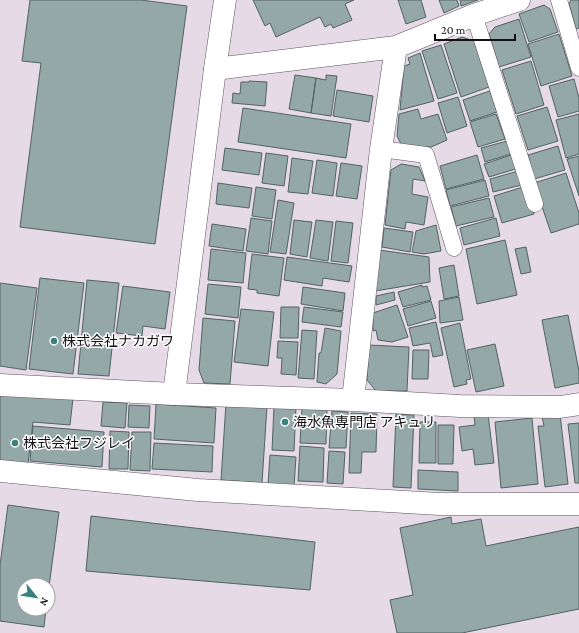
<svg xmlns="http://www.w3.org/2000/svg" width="579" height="633" font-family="'Crimson Pro','Noto Sans JP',serif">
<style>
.building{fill:#94a8a7;stroke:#516362}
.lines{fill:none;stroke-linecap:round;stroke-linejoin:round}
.service-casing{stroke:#5f545f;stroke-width:17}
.minor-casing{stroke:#5f545f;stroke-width:23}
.tertiary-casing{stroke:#5f545f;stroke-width:23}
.service{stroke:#fff;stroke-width:16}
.minor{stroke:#fff;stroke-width:22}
.tertiary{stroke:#fff;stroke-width:22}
.poi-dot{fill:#3a817e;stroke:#fff;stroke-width:1.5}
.labels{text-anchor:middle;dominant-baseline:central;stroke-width:3;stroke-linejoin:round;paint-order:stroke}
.poi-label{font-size:14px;fill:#120e12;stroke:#fff;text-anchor:start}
</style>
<rect width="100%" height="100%" fill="#e7dae7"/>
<path class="building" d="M 30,0 L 141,0 L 187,6 L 155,244 L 20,227 L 41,63 L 22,61 Z
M 253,0 L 354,0 L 345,4 L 352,20 L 333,28 L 331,24 L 325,27 L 320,17 L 276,37 L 270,23 L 265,26 Z
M 398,0 L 421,0 L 426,17 L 406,24 Z
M 439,0 L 457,0 L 459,6 L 444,13 Z
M 460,0 L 478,0 L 461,6 Z
M 571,0 L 579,0 L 579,28 L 576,29 L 569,4 Z
M 544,5 L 550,9 L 558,32 L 529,42 L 519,14 Z
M 519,19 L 531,57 L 499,67 L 489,34 L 495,27 Z
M 559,34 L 572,76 L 541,86 L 528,44 Z
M 462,37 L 474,41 L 489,87 L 461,97 L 444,44 Z
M 441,45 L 457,93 L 438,99 L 422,51 Z
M 420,53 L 434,101 L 400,110 L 404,66 L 410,64 L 408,58 Z
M 531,61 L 544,105 L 516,114 L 502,70 Z
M 295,75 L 316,78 L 311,113 L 289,109 Z
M 326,75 L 337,76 L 331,116 L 311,113 L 316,78 L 326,80 Z
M 574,79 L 579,98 L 579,111 L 558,117 L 549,86 Z
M 249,81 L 267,82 L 265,106 L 232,103 L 233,93 L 240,94 L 241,82 L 249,82 Z
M 337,90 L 373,96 L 369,122 L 333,116 Z
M 490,91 L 497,112 L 470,121 L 463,100 Z
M 458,97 L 467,126 L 447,133 L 438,103 Z
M 547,107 L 558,141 L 528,150 L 517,116 Z
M 243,108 L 351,124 L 346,158 L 238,142 Z
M 418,109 L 421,119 L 438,114 L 447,140 L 431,147 L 402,146 L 397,136 L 399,114 Z
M 496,114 L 505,139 L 478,147 L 470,122 Z
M 579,114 L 579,154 L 566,158 L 556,120 Z
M 511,140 L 514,153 L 485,162 L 481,148 Z
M 558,146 L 565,170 L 534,179 L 528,155 Z
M 225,148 L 262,153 L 259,175 L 222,170 Z
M 266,153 L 288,156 L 284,186 L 262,183 Z
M 514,154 L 519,168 L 489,177 L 484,164 Z
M 477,155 L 484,179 L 446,189 L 440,166 Z
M 579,156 L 579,196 L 567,159 Z
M 292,158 L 313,161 L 308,194 L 288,192 Z
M 317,160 L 337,163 L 333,196 L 312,193 Z
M 341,163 L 362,166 L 357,199 L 336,196 Z
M 401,164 L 419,167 L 425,181 L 413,179 L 412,194 L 428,197 L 424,225 L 406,222 L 405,229 L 385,225 L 391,170 Z
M 522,170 L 526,184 L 493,192 L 490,179 Z
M 566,173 L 579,213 L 579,224 L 551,233 L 534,183 Z
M 485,180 L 489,196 L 450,206 L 446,190 Z
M 218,183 L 252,188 L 249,208 L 216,204 Z
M 526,186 L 534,214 L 502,223 L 494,196 Z
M 256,187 L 276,190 L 272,219 L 252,216 Z
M 489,198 L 494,217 L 456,226 L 451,207 Z
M 278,200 L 294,203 L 286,254 L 270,252 Z
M 251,218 L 272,221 L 268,254 L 246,251 Z
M 496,218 L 500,236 L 464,245 L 460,228 Z
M 294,220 L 312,222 L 307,257 L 290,254 Z
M 316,220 L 333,222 L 328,261 L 310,258 Z
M 336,221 L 353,223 L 348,263 L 331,261 Z
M 212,224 L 246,229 L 243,251 L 209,246 Z
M 436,225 L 441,251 L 424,254 L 412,252 L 416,231 Z
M 384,228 L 413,232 L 410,252 L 382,247 Z
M 505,240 L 517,295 L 477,304 L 466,249 Z
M 526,247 L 531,272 L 521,274 L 515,249 Z
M 211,249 L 246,253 L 243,283 L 208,280 Z
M 379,250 L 429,257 L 430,282 L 375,291 Z
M 252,254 L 284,258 L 279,296 L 257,293 L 257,290 L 248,289 Z
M 287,257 L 352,266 L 349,282 L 323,278 L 322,286 L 284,280 Z
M 454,265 L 459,296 L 444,299 L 439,268 Z
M 40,278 L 84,283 L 73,374 L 29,369 Z
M 87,280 L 119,283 L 109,376 L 78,374 Z
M 0,283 L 37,288 L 26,370 L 0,366 Z
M 208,284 L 241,287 L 238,318 L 205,314 Z
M 422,285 L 422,287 L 427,286 L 431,300 L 403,307 L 398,292 Z
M 123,286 L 170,292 L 165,329 L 143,326 L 142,336 L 116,333 Z
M 303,287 L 345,293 L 343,311 L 301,304 Z
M 394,292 L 395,300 L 376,305 L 376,296 Z
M 459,297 L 463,320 L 440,323 L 439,301 Z
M 431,301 L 436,318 L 408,326 L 403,309 Z
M 397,305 L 408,337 L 392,342 L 378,340 L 376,330 L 373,331 L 373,313 Z
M 281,307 L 299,307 L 298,338 L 280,338 Z
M 304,307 L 343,312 L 341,327 L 302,322 Z
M 241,309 L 274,312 L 268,366 L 234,362 Z
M 568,315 L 579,371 L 579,383 L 555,388 L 542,320 Z
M 203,318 L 235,321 L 230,384 L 204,383 L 199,370 Z
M 436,322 L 443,355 L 433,357 L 430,343 L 413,346 L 409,328 Z
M 460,323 L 471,379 L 466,380 L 467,384 L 454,387 L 441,328 Z
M 325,328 L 341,331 L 337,374 L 326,384 L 317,382 L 319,353 L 321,353 Z
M 302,330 L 317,331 L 314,379 L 298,378 Z
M 278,341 L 298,342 L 296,375 L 281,374 L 282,358 L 277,358 Z
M 495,344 L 504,386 L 476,392 L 467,350 Z
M 369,345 L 409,347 L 407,391 L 376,391 L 367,380 Z
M 413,350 L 429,350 L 428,379 L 412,379 Z
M 0,393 L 73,398 L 70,425 L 33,422 L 28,464 L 0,461 Z
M 103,402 L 127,403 L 125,428 L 101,426 Z
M 226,403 L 267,406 L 262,483 L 221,480 Z
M 156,404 L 216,408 L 214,443 L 154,439 Z
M 129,405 L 150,406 L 149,428 L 128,427 Z
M 274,406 L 296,407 L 294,451 L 272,450 Z
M 302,408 L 327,409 L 326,444 L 300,443 Z
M 332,411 L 348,412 L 346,448 L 329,448 Z
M 351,413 L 377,414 L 376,452 L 362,452 L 361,473 L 349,473 Z
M 396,414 L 414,415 L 411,488 L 393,487 Z
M 488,414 L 494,463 L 475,465 L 473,449 L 462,451 L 459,427 L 475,425 L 474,416 Z
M 560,414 L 568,484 L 545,487 L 538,426 L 544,426 L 542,417 Z
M 532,418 L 538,484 L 501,488 L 495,422 Z
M 420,422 L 436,422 L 436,463 L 419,463 Z
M 579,423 L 579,483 L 575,483 L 568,424 Z
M 438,425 L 454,425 L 453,464 L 438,464 Z
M 33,426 L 104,432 L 102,467 L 30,461 Z
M 110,431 L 129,432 L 128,469 L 109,469 Z
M 132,432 L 151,432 L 150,471 L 130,470 Z
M 154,443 L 213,446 L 212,472 L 152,469 Z
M 300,446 L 324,448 L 323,482 L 298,481 Z
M 329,451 L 345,452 L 343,484 L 327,483 Z
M 270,455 L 296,457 L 294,487 L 268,485 Z
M 418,470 L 458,472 L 458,491 L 418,489 Z
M 8,505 L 59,512 L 48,594 L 48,585 L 24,585 L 24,609 L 46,609 L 44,627 L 0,621 L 0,565 Z
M 91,516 L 315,542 L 310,590 L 86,571 Z
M 451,517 L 452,524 L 481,519 L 486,546 L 579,527 L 579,609 L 462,633 L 397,633 L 390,600 L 413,595 L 400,528 Z"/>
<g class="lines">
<defs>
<path id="service" d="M 559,0 L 579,68
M 474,15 L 535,204
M 381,149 L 426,155 L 454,248"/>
<path id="minor" d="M 215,69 L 396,47 L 474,15 L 519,0
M 0,385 L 174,394 L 353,400 L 460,406 L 560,407 L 579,404
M 353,400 L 381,149 L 396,47
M 0,471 L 198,490 L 440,504 L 579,504"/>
<path id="tertiary" d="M 174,394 L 215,69 L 225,0"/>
</defs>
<use href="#service" class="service-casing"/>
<use href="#minor" class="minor-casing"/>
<use href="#tertiary" class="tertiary-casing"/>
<use href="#service" class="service"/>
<use href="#minor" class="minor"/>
<use href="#tertiary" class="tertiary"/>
</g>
<g class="poi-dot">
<circle cx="54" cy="341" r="4"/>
<circle cx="285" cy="422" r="4"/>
<circle cx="15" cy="443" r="4"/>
</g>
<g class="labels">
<g class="poi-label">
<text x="62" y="341">株式会社ナカガワ</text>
<text x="293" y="422">海水魚専門店 アキュリ</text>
<text x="23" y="443">株式会社フジレイ</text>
</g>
</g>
<g transform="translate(36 597) rotate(120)"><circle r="19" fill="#ffffff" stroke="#a09fa0"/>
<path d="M0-3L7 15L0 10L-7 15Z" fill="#3a817e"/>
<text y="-6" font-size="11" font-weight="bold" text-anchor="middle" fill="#120e12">N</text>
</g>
<path d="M435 34v6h80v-6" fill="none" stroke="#120e12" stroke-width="2"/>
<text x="441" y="34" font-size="12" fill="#120e12" stroke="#ffffff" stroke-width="3" paint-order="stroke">20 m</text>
</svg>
